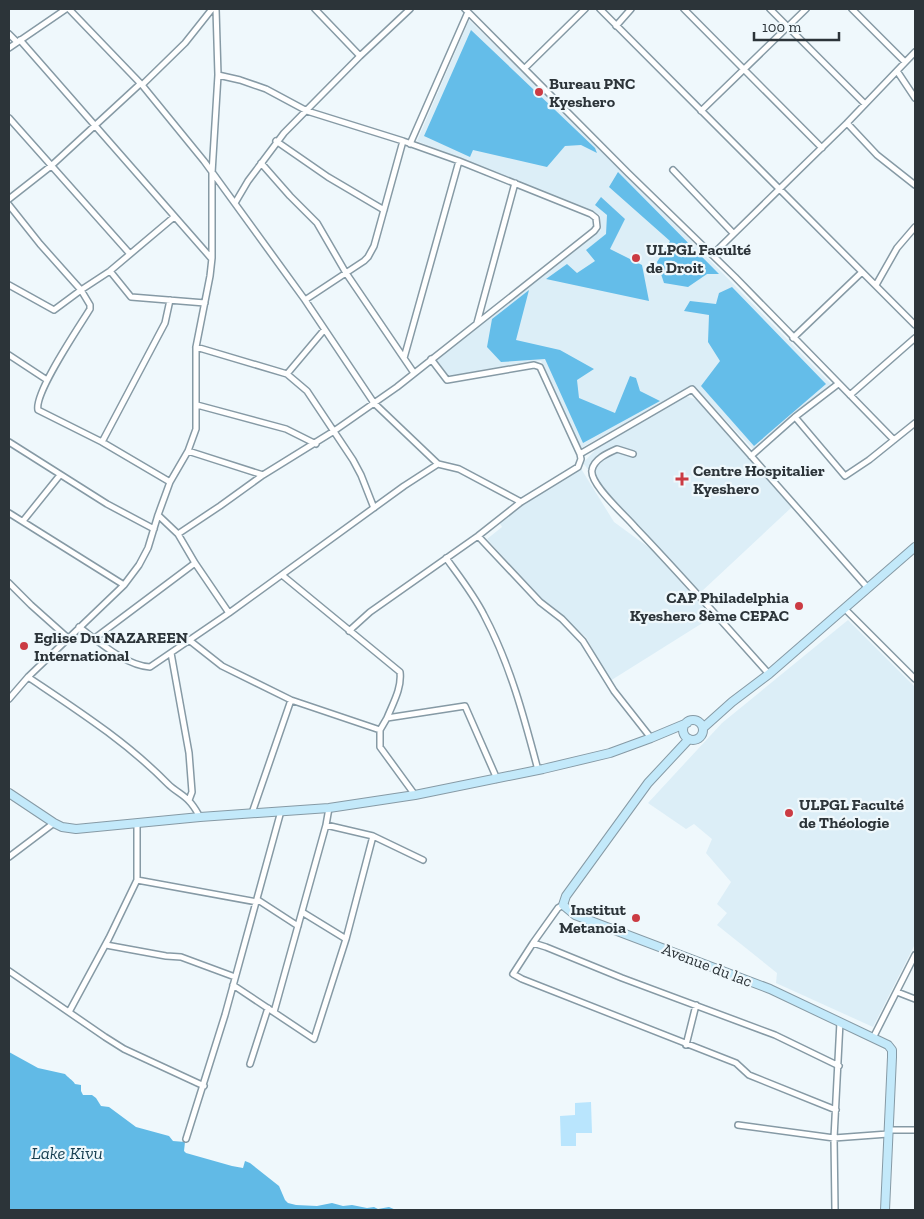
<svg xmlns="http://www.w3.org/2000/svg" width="924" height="1219" font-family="'Zilla Slab',serif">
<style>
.built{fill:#dceef7}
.green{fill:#b9e5fd}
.forest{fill:#64bde9}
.water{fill:#61bae6}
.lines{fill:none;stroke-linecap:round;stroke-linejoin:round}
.street-casing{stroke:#869aa5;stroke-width:8}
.secondary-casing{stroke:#869aa5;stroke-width:10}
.street{stroke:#fff;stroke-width:5}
.secondary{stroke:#c3e9fa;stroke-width:8}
.poi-dot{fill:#cb3b43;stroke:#eff8fc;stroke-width:2}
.labels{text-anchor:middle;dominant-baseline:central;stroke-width:4.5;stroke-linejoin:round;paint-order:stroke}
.poi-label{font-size:16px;font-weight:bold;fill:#2c3439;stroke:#eff8fc;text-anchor:start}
.street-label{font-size:16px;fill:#2c3439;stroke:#eff8fc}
.water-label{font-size:18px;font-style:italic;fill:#173f51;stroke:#eff8fc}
</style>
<rect width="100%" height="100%" fill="#eff8fc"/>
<path class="built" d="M 469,20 L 611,159 L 831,384 L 753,449 L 695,388 L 691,387 L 581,448 L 541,361 L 447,376 L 435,359 L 601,230 L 600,215 L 417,141 Z
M 684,396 L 699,400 L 792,507 L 701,592 L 608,495 L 583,463 L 598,447 L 640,421 Z
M 580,467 L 614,522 L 651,549 L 712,617 L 610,681 L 586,637 L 542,600 L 487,539 L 502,527 L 499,522 Z
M 848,620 L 915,687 L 915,944 L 873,1027 L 776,983 L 777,973 L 717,925 L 727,913 L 717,904 L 731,882 L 706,853 L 712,839 L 694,824 L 686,829 L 648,803 L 722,723 Z"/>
<path class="green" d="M 591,1102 L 592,1133 L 576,1133 L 576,1146 L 561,1146 L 560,1116 L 575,1115 L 575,1103 Z"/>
<path class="forest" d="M 471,30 L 595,148 L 597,153 L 581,145 L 565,146 L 547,167 L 473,150 L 470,157 L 424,136 Z
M 618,172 L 719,274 L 707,274 L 688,287 L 664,283 L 657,262 L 670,241 L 609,187 Z
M 601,197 L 625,219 L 610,249 L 642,265 L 649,301 L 546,279 L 567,264 L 577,273 L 595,261 L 586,250 L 606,234 L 607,215 L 595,205 Z
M 732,287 L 826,384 L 754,446 L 701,386 L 720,361 L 708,342 L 709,315 L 684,311 L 690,301 L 716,304 L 719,293 Z
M 529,290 L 516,340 L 560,350 L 594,369 L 577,380 L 579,398 L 615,413 L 630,376 L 636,378 L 640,391 L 660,401 L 583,443 L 545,359 L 501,362 L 487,347 L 492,319 Z"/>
<path class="water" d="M 9,1052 L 38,1068 L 65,1074 C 68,1078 72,1079 75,1084 L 81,1085 L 81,1091 L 83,1095 L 92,1095 L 96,1098 L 101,1106 L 109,1107 L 136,1127 L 169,1136 L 173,1141 L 185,1142 L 184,1151 L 186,1153 L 232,1166 L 243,1168 L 245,1161 L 250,1163 L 279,1186 L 285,1200 L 288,1203 L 296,1205 L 317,1206 L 332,1203 L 343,1206 L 352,1205 L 367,1208 L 374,1207 L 378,1209 L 389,1207 L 396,1210 L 9,1210 Z"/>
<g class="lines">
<defs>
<path id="street" d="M 69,9 L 142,85 L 204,161 L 305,300 L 374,403 L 438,464 L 459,469 L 521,502
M 315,9 L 360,56
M 465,9 L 628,173 L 735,277 L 894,440
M 600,9 L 915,325
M 684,9 L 822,148
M 770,9 L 865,104
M 852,9 L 905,62
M 616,26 L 631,9
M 9,34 L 17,42
M 20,40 L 211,258
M 9,48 L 66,9
M 525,68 L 585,9
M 897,71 L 915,98
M 142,85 L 185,43 L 212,9
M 701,111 L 806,9
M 9,118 L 130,254
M 847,123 L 877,155 L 915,185
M 276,141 L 328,177 L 384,210
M 410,144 L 468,12
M 261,163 L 290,196 L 317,223 L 346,273 L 414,373
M 673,170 L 733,233
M 9,199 L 51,166 L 140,84
M 235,203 L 248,181 L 284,133 L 360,56 L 410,9
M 9,205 L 40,244 L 81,290 L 90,305 L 90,309 C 79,327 34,393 38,410 L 102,442 L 170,482
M 712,255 L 847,123 L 915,52
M 110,271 L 131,297 L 205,303
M 9,285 L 54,310 L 81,290 L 110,271 L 174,217
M 876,285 L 897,248 L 915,227
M 305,300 L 364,261 L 368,257 L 374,246 L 403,141
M 477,323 L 515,183
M 793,338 L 862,272
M 196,347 L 287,374 L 307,391 L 353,460 L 361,475 L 374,508
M 9,355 L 47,380
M 404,358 L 459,161
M 431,359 L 447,380 L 534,365 L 540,367 L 580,454
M 287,374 L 324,330
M 850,395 L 915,338
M 197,405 L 286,429 L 316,444
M 795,417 L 845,476 L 869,460 L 915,423
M 9,442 L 107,504 L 154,529
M 102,442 L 165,323 L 170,300
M 188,451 L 263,475
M 633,454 L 617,449 C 608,453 594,459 592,470 C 589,484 626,516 635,527 C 681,575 725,625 769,674
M 751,456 L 795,417 L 838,384
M 9,513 L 124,585
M 158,515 L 178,534 L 195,563 L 229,613
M 23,521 L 60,475
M 178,534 L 220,506 L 263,475 L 334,431 L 397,387 L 594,231 L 597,227 L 596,218 L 591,214 L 459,161 L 403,141 L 307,111 L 266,89 L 240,80 L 218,75
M 478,536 L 540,602 L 562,619 L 583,641 L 614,691 L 651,738
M 446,558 C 459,576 474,595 484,615 C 510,664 524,717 538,770
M 282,575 L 400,672 C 402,688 393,703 387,718
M 9,583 L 31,605 L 68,638
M 845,609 L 915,679
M 79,627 C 98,641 126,666 150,667 L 229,613 L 404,486 L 438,464
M 349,631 L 370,612 L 478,536 L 521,502 L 578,467 L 581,459 L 580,454 L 692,389 L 867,587
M 95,638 L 195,563
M 189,640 L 222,666 L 291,700 L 380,730
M 171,653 L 189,753 L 192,792 L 189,800
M 28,677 C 77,710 127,742 168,784 C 175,791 184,795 189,801 C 194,806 197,812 200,817
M 9,699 L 28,677 L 124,585 L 139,565 L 148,548 L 158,515 L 170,482 L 188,451 L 196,429 L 196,347 L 210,276 L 212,258 L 212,173 L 218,75 L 216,9
M 415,795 L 380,747 L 380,730 L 387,718 L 465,706 L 497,779
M 252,813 L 291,700
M 326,825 L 373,836 L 423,860
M 9,857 L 54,823
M 137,880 L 257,902
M 258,900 L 298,926
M 563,905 L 558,908 L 533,943 L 513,974 L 522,979 L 736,1063 L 749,1075 L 836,1110
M 302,912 L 346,939
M 533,943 L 546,947 L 622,978 L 775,1035 L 839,1066
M 106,945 L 166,956 L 181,957 L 235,977
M 9,971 L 105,1037 L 124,1049 L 204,1086
M 233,985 L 314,1039 L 346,939 L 373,836
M 897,992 L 915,999
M 69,1012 L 109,938 L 137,880 L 137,824
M 274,1012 L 326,825 L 329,808
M 873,1038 L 915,955
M 686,1045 L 696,1005
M 250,1064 L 268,1008
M 738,1125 L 834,1138 L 888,1134
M 888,1130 L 915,1130
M 186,1139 L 225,1015 L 281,811
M 835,1209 L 834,1138 L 840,1022"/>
<path id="secondary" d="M683 730a10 10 0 1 1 20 0a10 10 0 1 1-20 0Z
M 703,728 L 732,702 L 769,674 L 915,547
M 689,739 L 648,783 L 566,896 L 563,905 L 575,915 L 770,989 L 888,1045 L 892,1050 L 892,1057 L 885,1210
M 9,793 L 54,823 L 62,827 L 76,829 L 200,817 L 329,808 L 415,795 L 543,769 L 610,753 L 651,738 L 687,723"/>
</defs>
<use href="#street" class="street-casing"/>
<use href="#secondary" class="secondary-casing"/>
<use href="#street" class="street"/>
<use href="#secondary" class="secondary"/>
</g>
<g class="poi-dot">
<circle cx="539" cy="92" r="5"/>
<circle cx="636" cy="258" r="5"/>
<path d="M679.5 471.5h5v5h5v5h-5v5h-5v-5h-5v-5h5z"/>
<circle cx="799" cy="606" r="5"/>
<circle cx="24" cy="646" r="5"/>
<circle cx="789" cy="813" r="5"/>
<circle cx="636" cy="918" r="5"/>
</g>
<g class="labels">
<g class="poi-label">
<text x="549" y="83">Bureau PNC<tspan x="549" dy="18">Kyeshero</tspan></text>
<text x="646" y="249">ULPGL Faculté<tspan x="646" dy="18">de Droit</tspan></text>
<text x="693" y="470">Centre Hospitalier<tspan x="693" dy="18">Kyeshero</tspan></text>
<text x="789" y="597" text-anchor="end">CAP Philadelphia<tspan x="789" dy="18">Kyeshero 8ème CEPAC</tspan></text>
<text x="34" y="637">Eglise Du NAZAREEN<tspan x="34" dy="18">International</tspan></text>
<text x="799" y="804">ULPGL Faculté<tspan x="799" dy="18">de Théologie</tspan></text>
<text x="626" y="909" text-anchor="end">Institut<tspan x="626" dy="18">Metanoia</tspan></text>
</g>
<g class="street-label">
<text transform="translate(707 965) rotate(21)">Avenue du lac</text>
</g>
<g class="water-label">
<text x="67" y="1153">Lake Kivu</text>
</g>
</g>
<rect width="924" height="1219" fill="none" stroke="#2c3439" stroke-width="20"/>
<path d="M754 32v8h85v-8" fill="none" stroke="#2c3439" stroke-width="2.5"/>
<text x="762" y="32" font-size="15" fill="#2c3439" stroke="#eff8fc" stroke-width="4" paint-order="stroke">100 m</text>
</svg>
